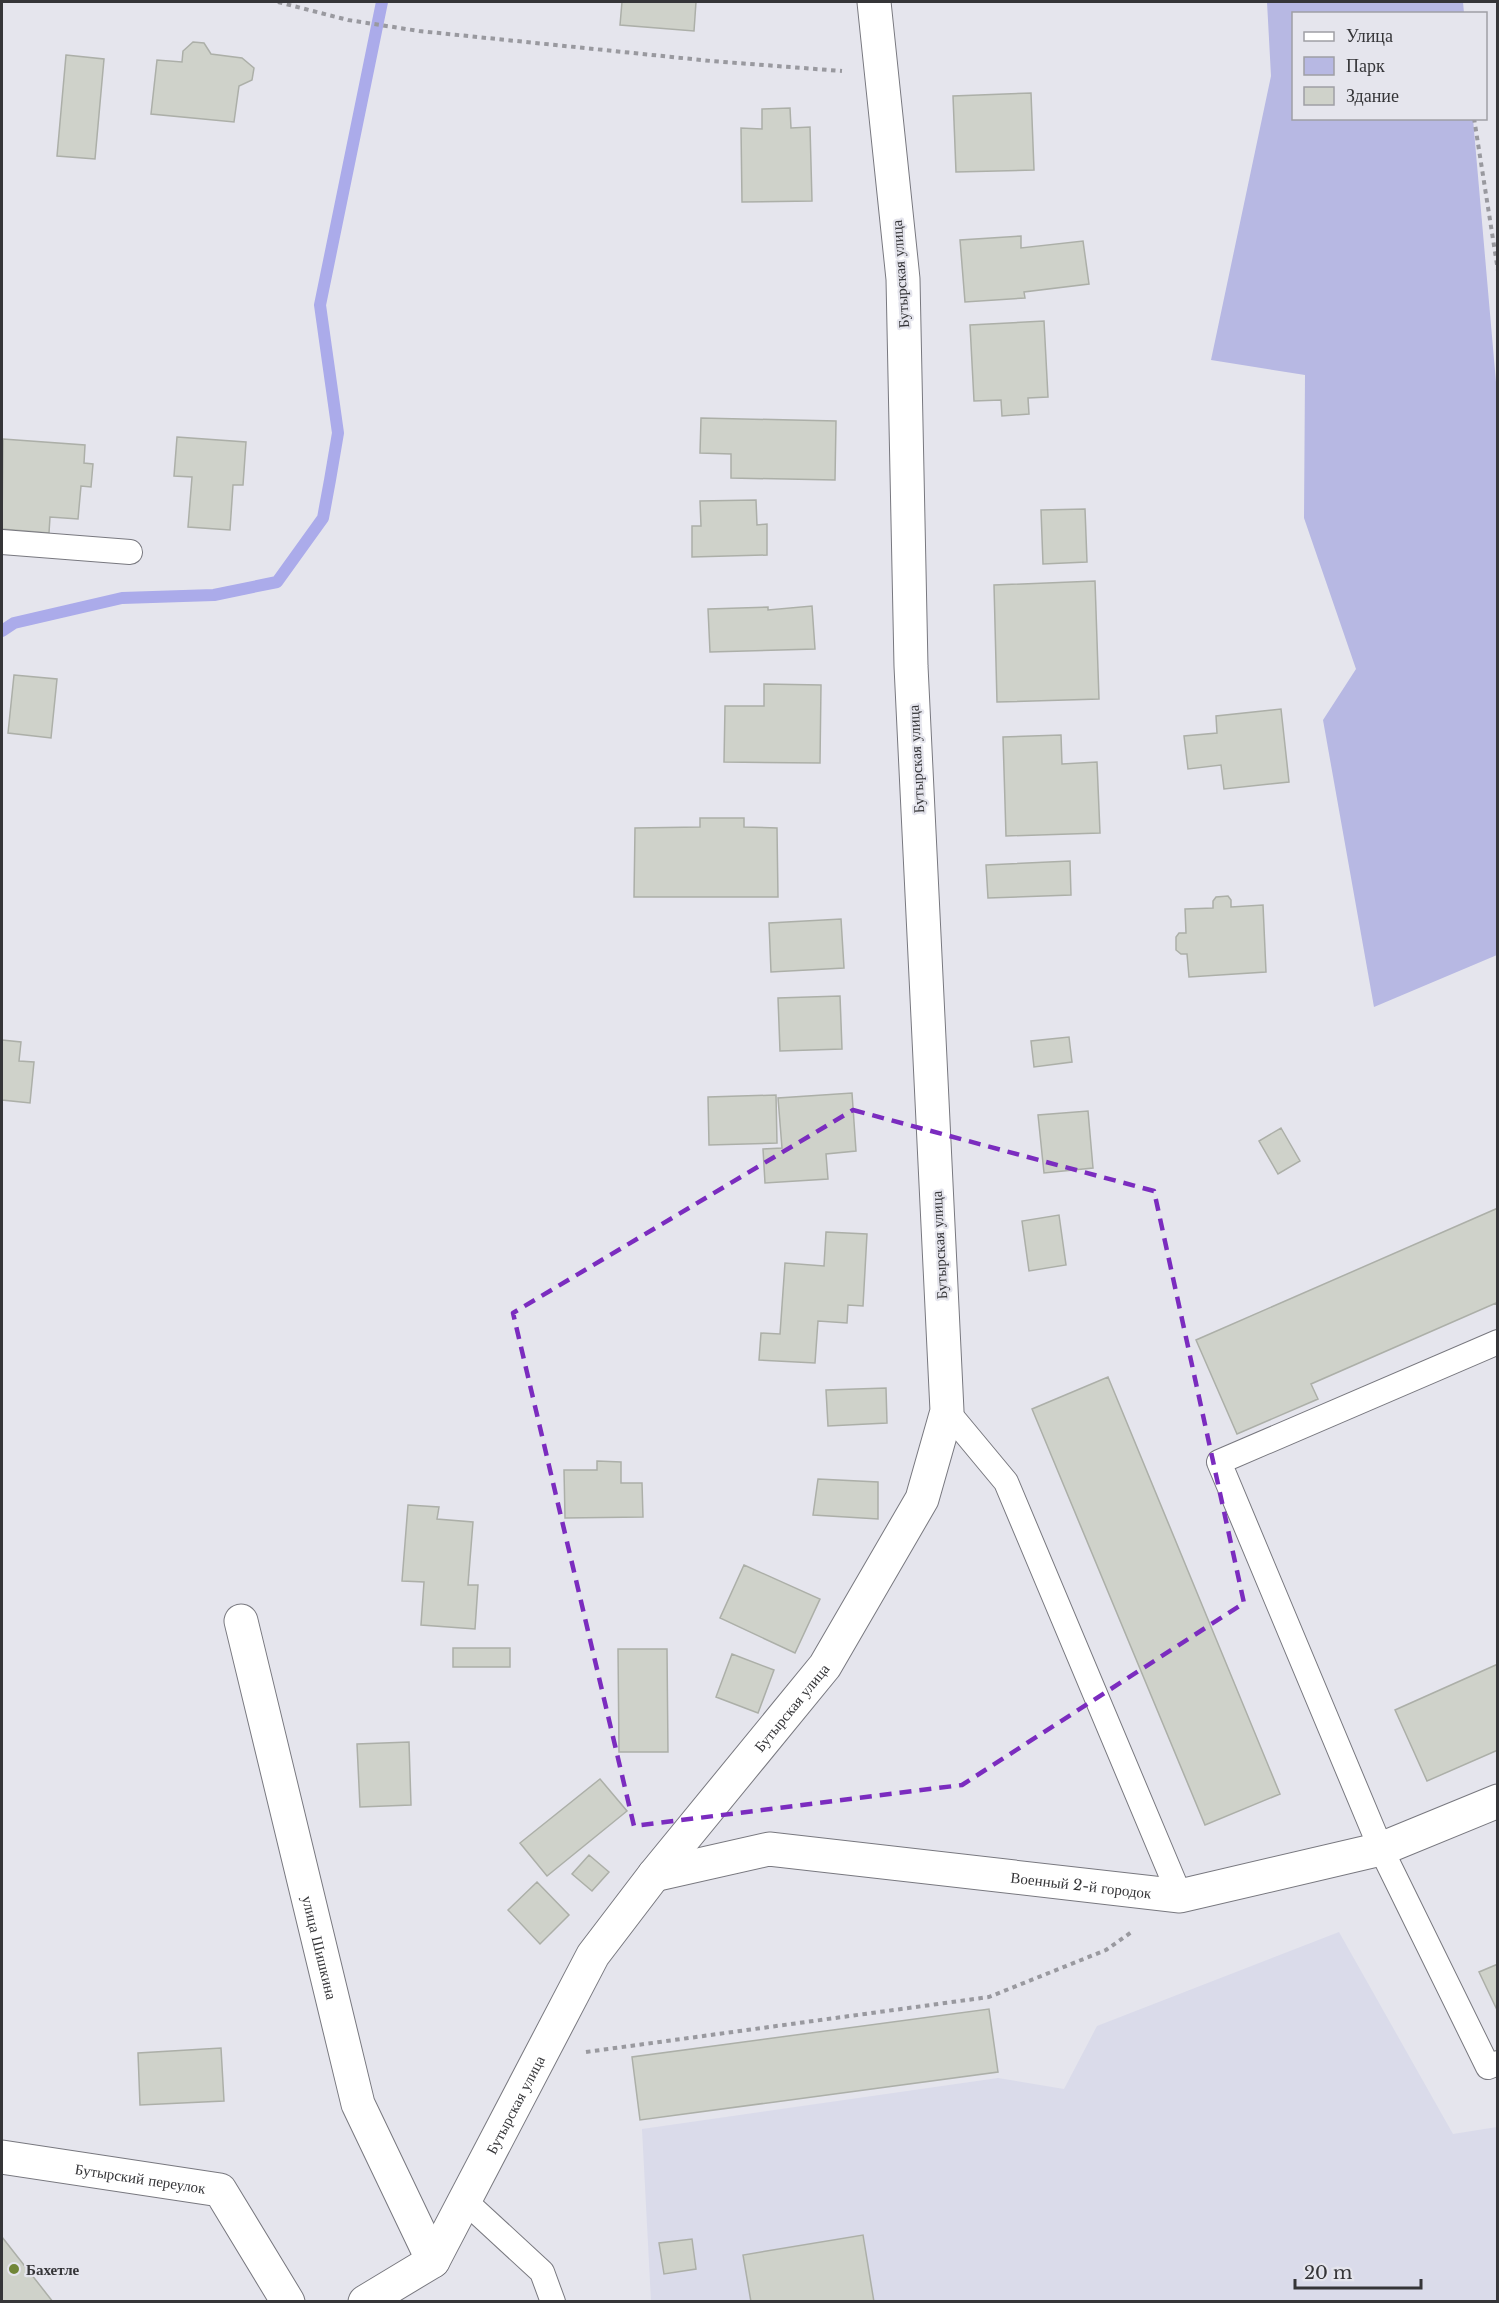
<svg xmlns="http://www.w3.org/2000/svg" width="1499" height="2303" font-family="'Libre Baskerville',serif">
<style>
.built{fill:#dadbea}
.green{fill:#b7b8e3}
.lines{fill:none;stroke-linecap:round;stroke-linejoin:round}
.stream{stroke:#ababea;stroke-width:12}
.building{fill:#cfd2ca;stroke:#acafa8;stroke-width:1.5}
.service-casing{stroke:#78787f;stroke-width:26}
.minor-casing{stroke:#78787f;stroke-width:35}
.path{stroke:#99999f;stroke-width:4;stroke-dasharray:4.5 4.5;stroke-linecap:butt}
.service{stroke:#fff;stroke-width:24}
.minor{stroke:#fff;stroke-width:33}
.marked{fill:none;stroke:#7b2cbf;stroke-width:4.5;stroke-dasharray:12 8;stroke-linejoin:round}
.poi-dot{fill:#718638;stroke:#e5e5ed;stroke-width:2}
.labels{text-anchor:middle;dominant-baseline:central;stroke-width:4.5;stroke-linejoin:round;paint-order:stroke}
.street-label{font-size:15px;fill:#353538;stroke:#e5e5ed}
.poi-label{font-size:15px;font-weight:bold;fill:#353538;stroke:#e5e5ed;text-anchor:start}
</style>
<rect width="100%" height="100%" fill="#e5e5ed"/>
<path class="built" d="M 1339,1932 L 1453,2134 L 1497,2127 L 1497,2301 L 651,2301 L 642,2129 L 998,2078 L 1064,2089 L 1097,2026 Z"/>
<path class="green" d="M 1267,2 L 1463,2 L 1464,13 L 1294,14 L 1294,118 L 1473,119 L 1498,405 L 1497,955 L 1374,1007 L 1323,720 L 1356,669 L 1304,518 L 1305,375 L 1211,360 L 1271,76 Z"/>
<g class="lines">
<path class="stream" d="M 2,631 L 14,623 L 122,598 L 214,595 L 277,582 L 323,518 L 330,480 L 338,433 L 320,305 L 382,2"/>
</g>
<path class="building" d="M 622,2 L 696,2 L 694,31 L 620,25 Z
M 193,42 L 204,43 L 211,54 L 242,58 L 254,68 L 252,80 L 239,86 L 234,122 L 151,114 L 157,60 L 182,62 L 183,51 Z
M 66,55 L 104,59 L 95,159 L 57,156 Z
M 1031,93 L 1034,170 L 956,172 L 953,96 Z
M 790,108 L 791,128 L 810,127 L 812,201 L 742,202 L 741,128 L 762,129 L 762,109 Z
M 1021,236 L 1021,248 L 1083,241 L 1089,284 L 1024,292 L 1025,298 L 965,302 L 960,240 Z
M 1044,321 L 1048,397 L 1028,398 L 1029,414 L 1002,416 L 1001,400 L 974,401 L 970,325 Z
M 701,418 L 836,421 L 835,480 L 731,478 L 731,454 L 700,453 Z
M 177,437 L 246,442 L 243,485 L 233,485 L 230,530 L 188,527 L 192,477 L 174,476 Z
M 3,439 L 85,445 L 84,463 L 93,464 L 91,487 L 81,486 L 78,519 L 50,517 L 49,533 L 2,529 Z
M 756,500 L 757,525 L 767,524 L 767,555 L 692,557 L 692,526 L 701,526 L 700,501 Z
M 1085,509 L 1087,562 L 1043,564 L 1041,510 Z
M 1095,581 L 1099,699 L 997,702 L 994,585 Z
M 812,606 L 815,649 L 710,652 L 708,609 L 768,607 L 768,610 Z
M 14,675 L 57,679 L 51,738 L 8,733 Z
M 764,684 L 821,685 L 820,763 L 724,762 L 725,706 L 764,706 Z
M 1281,709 L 1289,782 L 1224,789 L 1221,765 L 1188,769 L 1184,736 L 1217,733 L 1216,716 Z
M 1061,735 L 1062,764 L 1097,762 L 1100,833 L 1006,836 L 1003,737 Z
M 700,818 L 744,818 L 744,827 L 777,828 L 778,897 L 634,897 L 635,828 L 700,827 Z
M 1070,861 L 1071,895 L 988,898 L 986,865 Z
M 1228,896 L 1231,900 L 1231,907 L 1263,905 L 1266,972 L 1189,977 L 1187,954 L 1181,954 L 1176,950 L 1176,937 L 1179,933 L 1186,933 L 1185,909 L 1213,908 L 1213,901 L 1216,897 Z
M 841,919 L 844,968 L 771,972 L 769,923 Z
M 840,996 L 842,1049 L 780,1051 L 778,998 Z
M 1069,1037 L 1072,1062 L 1034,1067 L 1031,1041 Z
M 2,1040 L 21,1042 L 19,1061 L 34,1062 L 30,1103 L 2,1100 Z
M 852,1093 L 856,1151 L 826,1154 L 828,1179 L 765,1183 L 763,1149 L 782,1148 L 778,1098 Z
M 776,1095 L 777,1143 L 709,1145 L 708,1097 Z
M 1088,1111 L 1093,1168 L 1044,1173 L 1038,1115 Z
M 1281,1128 L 1300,1161 L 1278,1174 L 1259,1141 Z
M 1498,1208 L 1498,1307 L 1496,1303 L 1311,1384 L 1318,1399 L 1237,1434 L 1196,1340 Z
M 1059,1215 L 1066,1265 L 1029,1271 L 1022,1221 Z
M 826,1232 L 867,1234 L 863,1306 L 848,1305 L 847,1323 L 818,1321 L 815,1363 L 759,1360 L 761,1333 L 780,1334 L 785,1263 L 824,1266 Z
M 1108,1377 L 1280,1794 L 1205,1825 L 1032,1409 Z
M 886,1388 L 887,1423 L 828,1426 L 826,1390 Z
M 597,1461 L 621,1462 L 621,1483 L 642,1483 L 643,1517 L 565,1518 L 564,1470 L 597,1470 Z
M 818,1479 L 878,1482 L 878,1519 L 813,1515 Z
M 408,1505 L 439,1507 L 437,1519 L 473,1522 L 468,1585 L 478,1585 L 475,1629 L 421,1625 L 424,1582 L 402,1581 Z
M 744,1565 L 820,1599 L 795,1653 L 720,1618 Z
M 453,1648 L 510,1648 L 510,1667 L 453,1667 Z
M 618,1649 L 667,1649 L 668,1752 L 619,1752 Z
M 732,1654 L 774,1670 L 758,1713 L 716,1697 Z
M 1498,1664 L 1498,1750 L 1427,1781 L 1395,1710 Z
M 409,1742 L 411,1805 L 360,1807 L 357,1744 Z
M 600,1779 L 627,1811 L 547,1876 L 520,1843 Z
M 589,1855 L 609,1872 L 592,1891 L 572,1874 Z
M 537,1882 L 569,1915 L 540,1944 L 508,1910 Z
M 1498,1964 L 1498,2012 L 1479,1972 Z
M 989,2009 L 998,2072 L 640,2120 L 632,2057 Z
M 221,2048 L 224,2101 L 140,2105 L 138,2053 Z
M 863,2235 L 874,2302 L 751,2302 L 743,2255 Z
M 2,2237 L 53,2302 L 2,2302 Z
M 692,2239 L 696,2269 L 664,2274 L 659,2243 Z"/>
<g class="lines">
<defs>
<path id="service" d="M 2,542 L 130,552
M 1498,1342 L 1219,1462 L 1381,1849 L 1488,2067 L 1498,2063
M 947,1411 L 1006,1482 L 1180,1896
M 465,2201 L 542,2272 L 553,2302"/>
<g id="minor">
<path id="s1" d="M 241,1621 L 358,2104 L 433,2261"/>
<path id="s2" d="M 654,1875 L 769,1849 L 1180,1896 L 1381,1849 L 1498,1801"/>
<path id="s3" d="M 2,2157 L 220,2190 L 288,2302"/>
<path id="s4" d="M 365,2302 L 433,2261 L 593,1955 L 654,1875 L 825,1666 L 922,1499 L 947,1411 L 911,666 L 903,279 L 874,2"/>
</g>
</defs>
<use href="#service" class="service-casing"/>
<use href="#minor" class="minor-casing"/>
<path class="path" d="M 278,2 L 348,20 L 419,31 L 711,61 L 842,71
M 1474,118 L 1498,271
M 586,2052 L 989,1997 L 1106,1950 L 1133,1931"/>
<use href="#service" class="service"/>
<use href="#minor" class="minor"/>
</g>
<path class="marked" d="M 853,1110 L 1154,1191 L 1244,1603 L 962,1785 L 634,1826 L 513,1313 Z"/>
<circle class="poi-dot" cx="14" cy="2269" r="6"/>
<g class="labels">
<g class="street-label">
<text transform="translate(900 274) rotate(-94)">Бутырская улица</text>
<text transform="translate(916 759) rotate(-93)">Бутырская улица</text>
<text transform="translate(939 1245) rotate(-93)">Бутырская улица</text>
<text stroke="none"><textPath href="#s4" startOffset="742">Бутырская улица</textPath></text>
<text stroke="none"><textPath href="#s2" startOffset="432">Военный 2-й городок</textPath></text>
<text stroke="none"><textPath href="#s1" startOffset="336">улица Шишкина</textPath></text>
<text stroke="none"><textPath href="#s4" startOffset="256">Бутырская улица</textPath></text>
<text stroke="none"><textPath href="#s3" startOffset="140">Бутырский переулок</textPath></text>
</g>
<g class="poi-label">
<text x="26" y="2269">Бахетле</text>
</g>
</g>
<rect width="1499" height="2303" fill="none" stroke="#353538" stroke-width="6"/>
<rect x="1292" y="12" width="195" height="108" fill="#e5e5ed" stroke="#9f9fa5" stroke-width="1.5"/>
<rect x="1304" y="32" width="30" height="9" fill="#ffffff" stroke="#9f9fa5" stroke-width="1.5"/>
<text x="1346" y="42" font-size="18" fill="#353538">Улица</text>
<rect x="1304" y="57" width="30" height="18" fill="#b7b8e3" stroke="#9f9fa5" stroke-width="1.5"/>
<text x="1346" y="72" font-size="18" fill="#353538">Парк</text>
<rect x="1304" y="87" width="30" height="18" fill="#cfd2ca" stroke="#9f9fa5" stroke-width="1.5"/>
<text x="1346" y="102" font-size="18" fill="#353538">Здание</text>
<path d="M1295 2279v9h126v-9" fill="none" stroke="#353538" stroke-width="3"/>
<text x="1304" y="2279" font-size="18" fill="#353538" stroke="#e5e5ed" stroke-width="4.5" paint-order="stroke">20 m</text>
</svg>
